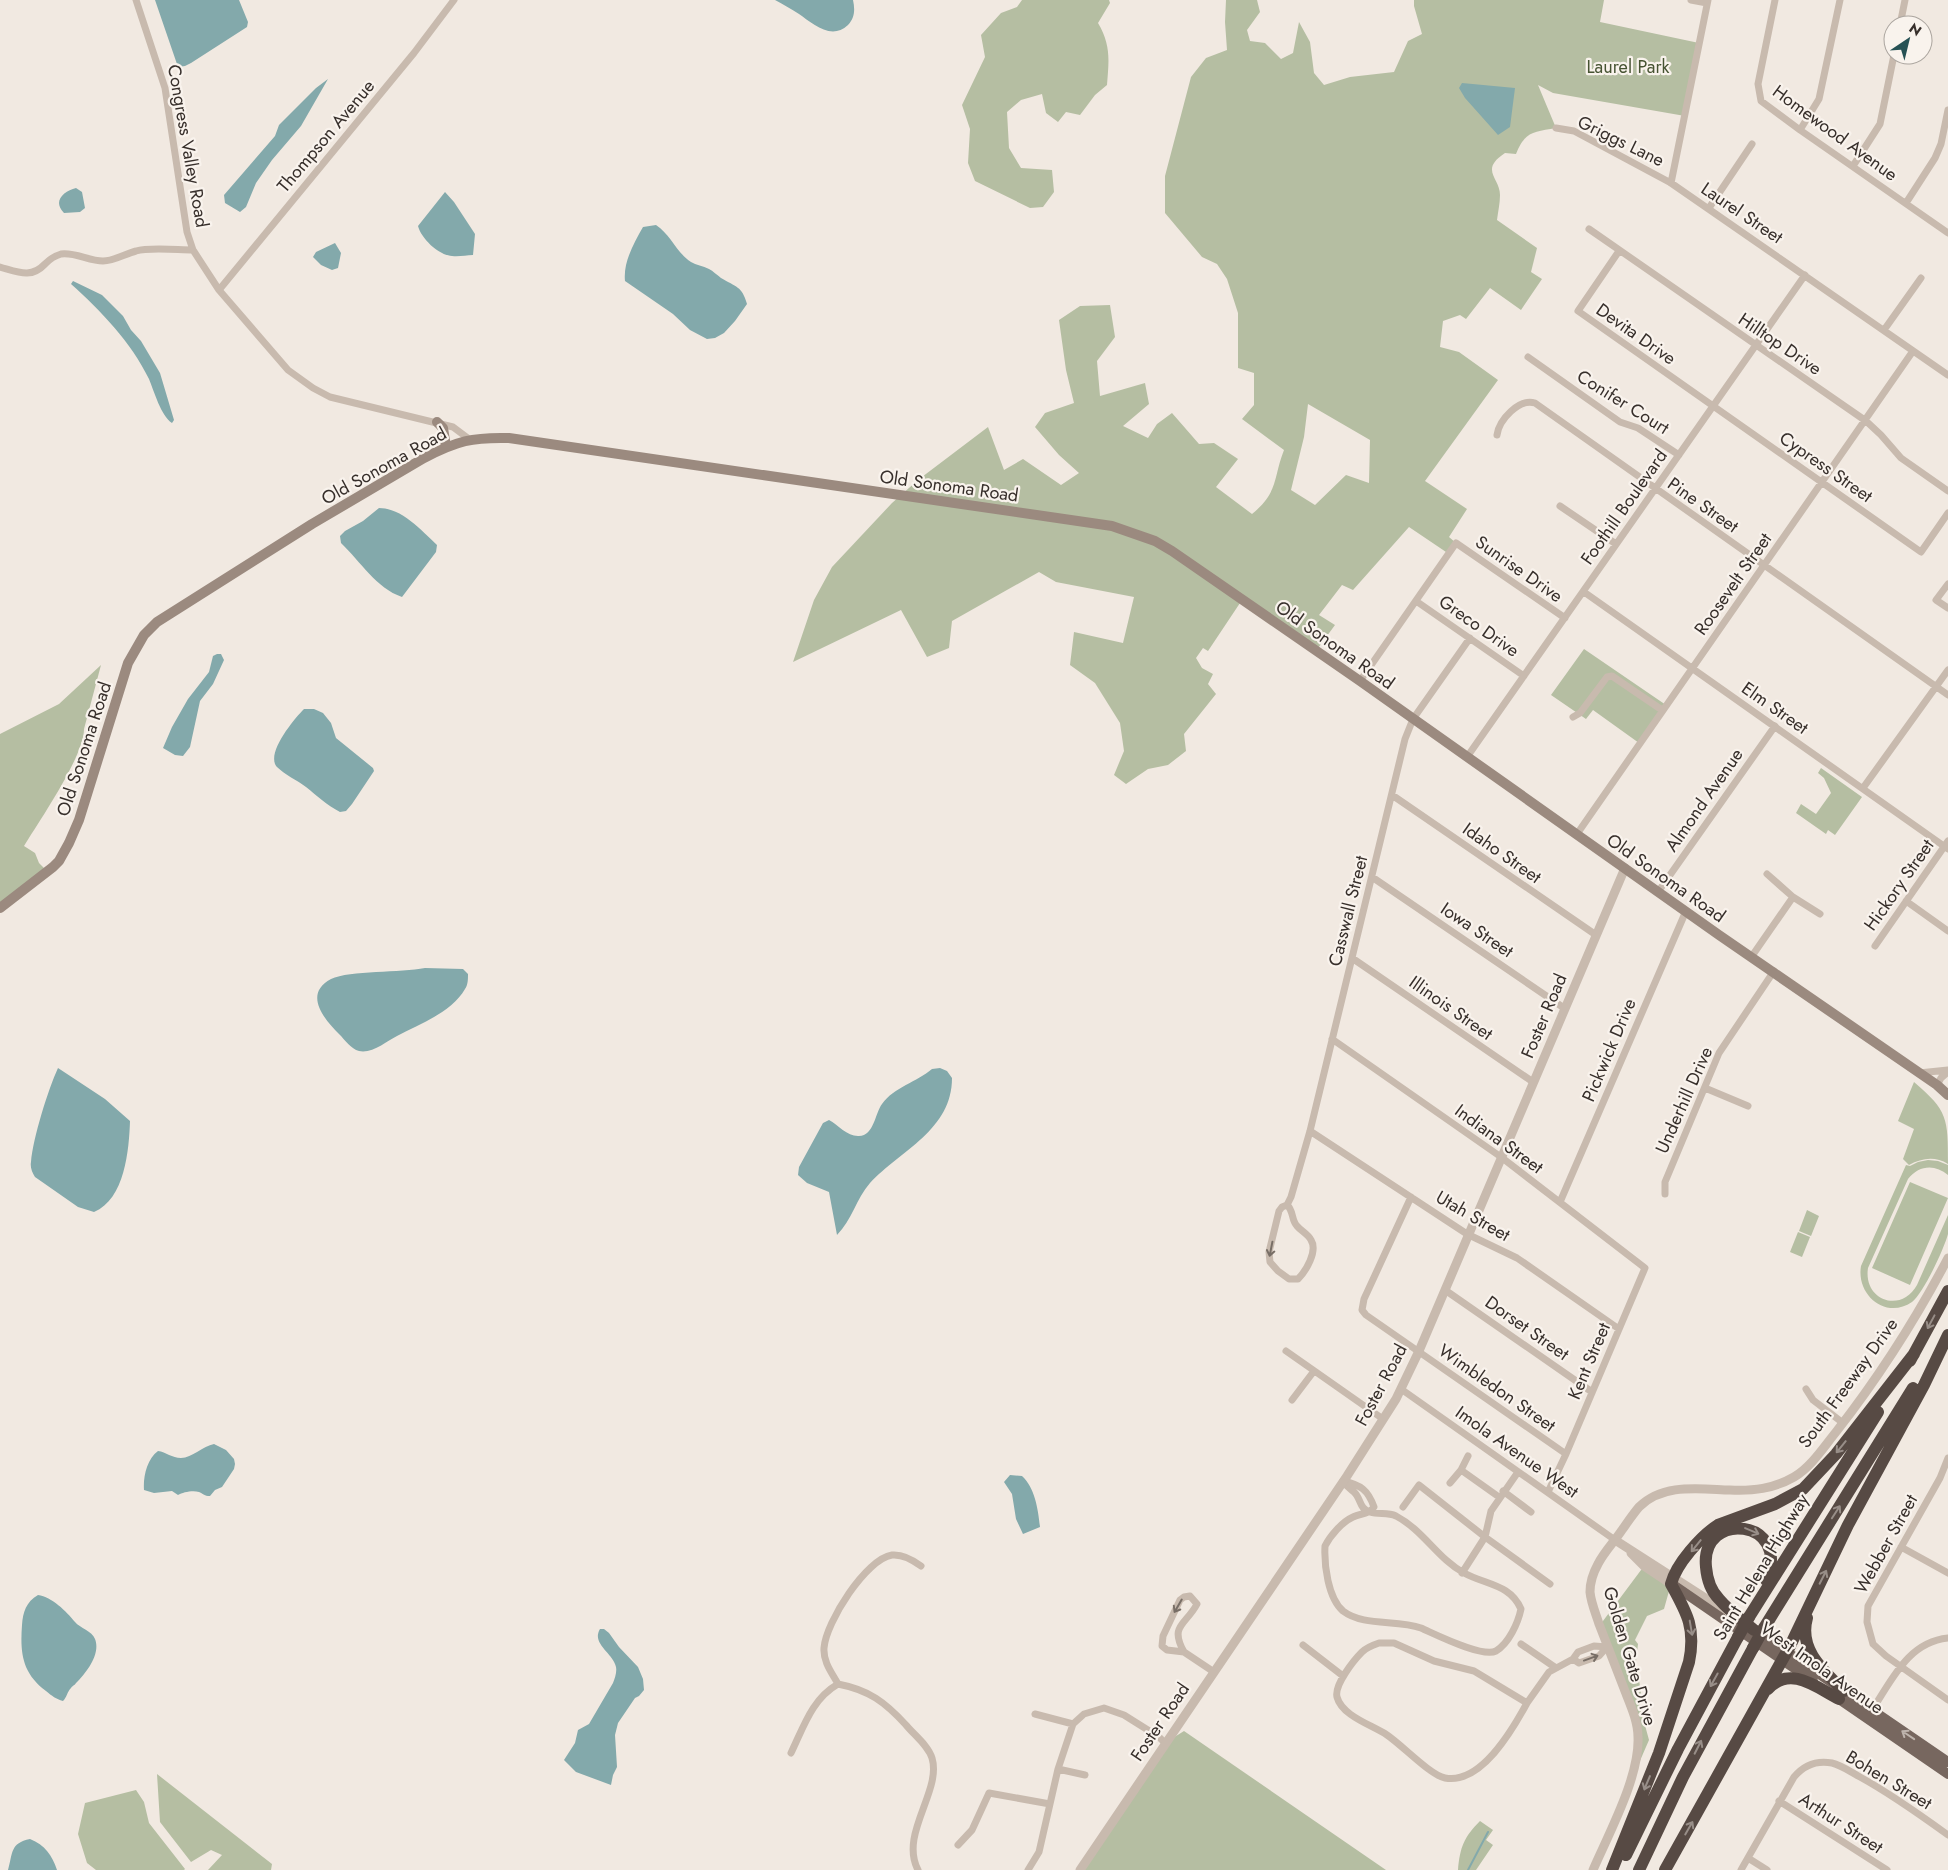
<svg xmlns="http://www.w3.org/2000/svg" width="1948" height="1870" font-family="Jost,sans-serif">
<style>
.green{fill:#b5bea2;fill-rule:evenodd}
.water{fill:#83a9ab}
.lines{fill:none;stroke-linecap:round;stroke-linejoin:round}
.stream{stroke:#83a9ab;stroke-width:2}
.minor{stroke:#c8baae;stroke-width:7}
.tertiary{stroke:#c8baae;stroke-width:9}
.secondary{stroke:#9b8a7f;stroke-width:10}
.primary{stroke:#77675f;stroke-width:10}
.motorway{stroke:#574a44;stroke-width:12}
.motorway-bridge{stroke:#574a44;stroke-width:12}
.oneway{stroke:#786e66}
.oneway2{stroke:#988e88}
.oneway3{stroke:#beb4ad}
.labels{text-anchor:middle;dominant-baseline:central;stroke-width:4.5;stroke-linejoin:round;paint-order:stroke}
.park-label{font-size:18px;fill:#465332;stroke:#f9f3ed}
.street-label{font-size:18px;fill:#372f2b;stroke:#f9f3ed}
</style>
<rect width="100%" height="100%" fill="#f1e9e1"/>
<path class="green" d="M 1022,0 L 1109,0 L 1110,3 L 1098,23 C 1111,45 1109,60 1107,85 L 1095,95 L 1080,115 L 1066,112 L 1058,122 L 1046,113 L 1042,94 L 1021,100 L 1007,112 L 1009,148 L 1021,168 L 1052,170 L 1054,192 L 1043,207 L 1030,208 L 975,181 L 968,163 L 970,129 L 962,105 L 985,57 L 981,35 L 1001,13 L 1017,7 Z
M 1226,0 L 1257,0 L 1260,12 L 1247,30 L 1250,41 L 1265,43 L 1281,59 L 1293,53 L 1299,22 L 1310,42 L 1314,73 L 1324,85 L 1350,77 L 1394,72 L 1408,41 L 1422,34 L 1414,6 L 1414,0 L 1604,0 L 1600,22 L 1699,43 L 1685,116 L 1553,93 L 1538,85 L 1556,128 C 1534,132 1525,131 1516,154 L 1505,153 C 1479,170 1500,178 1500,195 C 1500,203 1498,212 1497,220 L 1537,248 L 1531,272 L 1542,279 L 1521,310 L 1490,288 L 1466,319 L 1460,315 L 1443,321 L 1440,347 L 1459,352 L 1498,380 L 1425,481 L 1467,509 L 1449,537 L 1456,543 L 1449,554 L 1409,527 L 1353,590 L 1342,585 L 1319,615 L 1335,625 L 1316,651 L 1242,600 L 1208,651 L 1203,648 L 1196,658 L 1202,668 L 1213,674 L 1208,684 L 1216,694 L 1184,734 L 1186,751 L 1168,765 L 1148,769 L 1126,784 L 1114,775 L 1124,751 L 1120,723 L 1095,683 L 1070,665 L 1074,632 L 1123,643 L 1134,597 L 1056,582 L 1039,572 L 952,621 L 949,648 L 927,657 L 901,610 L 793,662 L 814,600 L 832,567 L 892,503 L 918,480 L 988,427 L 1004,470 L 1023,459 L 1061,485 L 1079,473 L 1059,455 L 1035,427 L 1045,413 L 1074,403 L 1066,370 L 1059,320 L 1080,306 L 1110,305 L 1115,337 L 1097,361 L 1100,396 L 1145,383 L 1149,404 L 1123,426 L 1148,438 L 1157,424 L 1172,413 L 1199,444 L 1214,443 L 1238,459 L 1216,487 L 1252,514 C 1279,492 1273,478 1284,450 L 1242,419 L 1254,405 L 1254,373 L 1238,368 L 1238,313 L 1227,279 L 1217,264 L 1202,257 L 1165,213 L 1165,176 L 1191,77 L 1206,58 L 1227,50 L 1225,22 ZM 1308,404 L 1370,440 L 1369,483 L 1346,475 L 1315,505 L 1291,490 L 1304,437 Z
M 1584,649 L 1666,705 L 1639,743 L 1593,710 L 1586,719 L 1551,695 Z
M 101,665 L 84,729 C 84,756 40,820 24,846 L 35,853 L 39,863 L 44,868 L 40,878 L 0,906 L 0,734 L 59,704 Z
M 1821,768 L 1862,797 L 1835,835 L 1828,830 L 1826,834 L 1796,813 L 1801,804 L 1816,814 L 1831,793 L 1824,778 L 1818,773 Z
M 1914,1082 C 1948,1111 1948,1118 1948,1164 C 1935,1156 1922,1158 1909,1165 L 1903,1159 L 1914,1129 L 1898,1121 Z
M 1928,1160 L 1938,1161 L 1948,1165 L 1948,1175 C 1935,1164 1919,1165 1908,1179 L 1868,1268 C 1863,1300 1901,1314 1917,1285 L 1948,1215 C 1948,1221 1948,1229 1948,1234 C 1944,1249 1923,1294 1912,1302 C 1886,1320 1856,1295 1861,1266 L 1906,1165 L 1910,1166 L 1918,1162 Z
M 1910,1182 L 1948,1198 L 1910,1285 L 1872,1268 Z
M 1807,1210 L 1819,1216 L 1811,1236 L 1799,1231 Z
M 1798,1232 L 1810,1237 L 1802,1257 L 1790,1252 Z
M 1644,1566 L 1671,1584 L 1664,1609 L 1647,1616 L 1635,1640 L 1638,1644 L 1636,1661 L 1641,1693 L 1637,1696 L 1649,1740 L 1629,1786 L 1638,1735 L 1600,1625 Z
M 1184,1731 L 1386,1870 L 1080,1870 L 1165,1743 Z
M 157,1774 L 272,1864 L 271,1870 L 208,1870 L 222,1855 L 211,1850 L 191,1862 L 160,1822 Z
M 136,1790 L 144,1802 L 149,1823 L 185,1869 L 184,1870 L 96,1870 L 87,1863 L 78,1834 L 85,1803 Z
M 1480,1821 L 1493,1830 L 1486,1840 L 1493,1845 L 1476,1870 L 1458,1870 C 1460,1847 1464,1837 1480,1821 Z"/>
<path class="water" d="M 155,0 L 239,0 L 248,22 L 247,27 L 191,63 L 185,66 L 178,67 Z
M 775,0 L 853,0 C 855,9 855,18 848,25 C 831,41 812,23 799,14 C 791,9 783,4 775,0 Z
M 328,79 L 301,126 L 272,160 L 256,183 L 246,207 L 240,212 L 225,203 L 224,195 L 275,136 L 279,125 L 316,88 Z
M 1462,83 L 1515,88 L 1510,127 L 1498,135 L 1465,98 L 1459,88 Z
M 76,188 L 82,192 L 85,208 L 80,212 L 64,213 C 52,201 64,191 76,188 Z
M 445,192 L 454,202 L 475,234 L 473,255 C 466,255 459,257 452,256 C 438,255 421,238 418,226 Z
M 656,225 C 671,235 676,252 691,262 C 696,265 703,266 709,269 C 713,271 717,275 721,278 C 736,287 742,286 747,304 L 735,321 L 724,333 L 715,338 L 707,339 L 690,330 L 673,314 L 625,281 C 623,262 634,243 643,227 Z
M 335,243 L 341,253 L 338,268 L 332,270 L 321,265 L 313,257 L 316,252 Z
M 73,281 L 102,295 L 123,316 L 131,330 L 141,341 L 160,373 L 174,420 L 172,423 C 161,416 154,391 149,379 C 131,342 101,311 71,284 Z
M 379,508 C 402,508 421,530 437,545 L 436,552 L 402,597 C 376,588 361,562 341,543 L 340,536 L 345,531 L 363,521 Z
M 217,654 L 221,654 L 224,660 L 213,684 L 200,701 L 190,747 L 183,756 L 175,755 L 163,748 L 172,727 L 188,699 L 209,672 L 213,656 Z
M 304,709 L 314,709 L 323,713 L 331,723 L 336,738 L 373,768 L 374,771 L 352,804 L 346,811 L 340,812 C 327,805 317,796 306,787 C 297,780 285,775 277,767 C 265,754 294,719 304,709 Z
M 425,968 L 463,969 L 468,974 C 468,979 468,985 465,989 C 452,1012 420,1024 397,1036 C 387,1041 372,1054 359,1051 C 351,1049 345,1040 339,1034 C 324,1019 303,994 331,979 C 350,970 401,973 425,968 Z
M 58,1068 L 105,1099 L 130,1121 C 129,1150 125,1199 94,1212 L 78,1207 L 35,1177 C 32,1172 30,1167 31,1162 C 33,1138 48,1090 58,1068 Z
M 940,1068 L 947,1071 L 952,1078 C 952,1130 901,1150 870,1183 C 856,1199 852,1220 837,1235 L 829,1192 L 807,1183 L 798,1175 L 799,1167 L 823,1123 L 829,1120 C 838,1125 847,1136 858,1136 C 874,1137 875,1113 882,1104 C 894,1087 917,1082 932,1069 Z
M 214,1444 L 226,1450 L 234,1459 L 235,1464 L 234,1469 L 222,1487 L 215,1490 L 210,1496 C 204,1496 204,1494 199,1492 C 193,1490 183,1492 178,1495 L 172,1491 L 154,1493 L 144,1490 C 143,1477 147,1459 158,1451 C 166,1452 172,1458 181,1458 C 192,1458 203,1446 214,1444 Z
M 1010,1475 L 1022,1476 C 1035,1488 1038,1509 1040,1527 L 1023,1534 L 1016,1519 L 1012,1494 L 1004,1482 Z
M 38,1595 C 52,1597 66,1611 75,1622 C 80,1628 92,1631 95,1639 C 101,1654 86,1673 76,1683 C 74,1686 73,1685 71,1688 C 67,1692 67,1697 63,1701 C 56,1699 52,1696 46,1691 C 22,1673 20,1653 22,1625 C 23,1612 26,1602 38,1595 Z
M 600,1629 L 604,1629 L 609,1633 L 619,1647 L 638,1667 L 643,1679 L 644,1690 L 639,1696 L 635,1698 L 618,1723 L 615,1735 L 617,1767 L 613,1775 L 611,1785 L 576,1772 L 564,1760 L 575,1743 L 578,1730 L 589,1724 L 613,1683 C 615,1678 617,1672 616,1667 C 613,1653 591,1644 600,1629 Z
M 30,1839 C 45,1845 52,1855 57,1870 L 8,1870 C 13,1853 10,1843 30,1839 Z"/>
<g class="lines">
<path class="stream" d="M 1468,1870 L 1488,1832"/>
<path class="minor" d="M 136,0 L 165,88 L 187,232 L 193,250 L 219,290 L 288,370 L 313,388 L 330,397 L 453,427 L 469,439
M 1691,0 L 1707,3
M 1775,0 L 1758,84 L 1761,101 L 1800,130 L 1948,233
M 1900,25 L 1905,0
M 1556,128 L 1574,131 L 1671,183 L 1948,375
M 1800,130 L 1819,99 L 1840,0
M 1853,166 L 1880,124 L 1894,55
M 1671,183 L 1708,0
M 1906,203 L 1935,158 L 1941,144 L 1948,110
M 1709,208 L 1752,144
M 1589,229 L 1866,421 L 1881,435 L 1901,458 L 1948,491
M 1619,251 L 1578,311 L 1921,552 L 1948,513
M 0,267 C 18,272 31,279 45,264 C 50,259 54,256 61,254 C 75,252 89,261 103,261 C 114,261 125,254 136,251 C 149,247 178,250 193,250
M 219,290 L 414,53 L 454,0
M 1884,330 L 1921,278
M 1528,357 L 1620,422 L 1638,428 L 1679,455
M 1497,435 C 1499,420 1519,398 1535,403 L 1948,695
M 1560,506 L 1616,544
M 1948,584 L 1936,600 L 1948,608
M 1584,592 L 1948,849
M 1416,601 L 1524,676
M 1360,681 L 1456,543 L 1565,618
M 1573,717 L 1580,713 L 1607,677 L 1612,676 L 1662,710
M 1467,757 L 1805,275
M 1863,788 L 1948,670
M 1392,795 L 1596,935
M 1577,834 L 1913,351
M 1767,874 L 1793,897
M 1372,877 L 1564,1008
M 1658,892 L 1775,726
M 1906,901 L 1948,931
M 1875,946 L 1948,841
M 1752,956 L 1793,897 L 1820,914
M 1352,958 L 1533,1082
M 1332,1039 L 1501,1157 L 1645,1268 L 1566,1454 L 1548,1492
M 1919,1073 L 1948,1070
M 1937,1085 L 1941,1078 L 1948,1072
M 1705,1088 L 1748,1106
M 1310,1131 L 1467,1234 L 1517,1258 L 1619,1329
M 1665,1194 L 1665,1182 L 1719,1053 L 1774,971
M 1411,1197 L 1364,1299 L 1362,1310 L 1366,1315 L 1566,1454
M 1560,1202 L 1686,911
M 1287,1205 C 1294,1211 1291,1220 1297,1226 C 1301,1231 1308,1234 1311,1240 C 1318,1251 1306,1271 1298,1279 L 1289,1279 L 1278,1271 L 1270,1262 L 1269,1252 L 1279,1211 L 1282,1207 L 1287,1205 L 1291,1197 L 1310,1131 L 1405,739 L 1413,719 L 1470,638
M 1445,1290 L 1592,1392
M 1286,1351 L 1383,1419
M 1401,1389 L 1615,1540
M 1806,1389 L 1813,1400 L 1843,1423
M 1292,1400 L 1314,1371
M 1948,1458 L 1940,1478 L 1868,1606 L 1867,1622 L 1873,1644 L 1886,1656 L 1948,1700
M 1461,1470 L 1499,1497
M 1343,1481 C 1347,1487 1349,1488 1354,1492 C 1361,1498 1359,1509 1370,1512 C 1379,1515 1387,1512 1396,1516 C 1423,1530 1438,1559 1464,1573 C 1486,1585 1510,1584 1521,1609 C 1518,1623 1509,1643 1496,1651 C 1482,1658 1435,1634 1421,1628 C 1397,1619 1364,1627 1343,1611 C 1328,1598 1324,1565 1325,1546 C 1330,1536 1342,1522 1353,1517 C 1361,1513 1368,1515 1374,1507 C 1368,1490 1361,1485 1343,1481
M 1450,1483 L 1461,1470 L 1468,1456
M 1503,1491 L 1531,1512
M 1403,1507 L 1419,1485 L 1485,1537 L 1550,1584
M 1901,1547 L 1948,1573
M 1462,1573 L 1485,1537 L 1491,1511 L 1518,1472
M 1379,1643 L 1394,1643 L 1434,1661 L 1474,1671 L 1527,1703 C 1513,1729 1481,1785 1445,1778 C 1430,1775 1402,1745 1387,1735 C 1372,1725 1342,1716 1337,1697 C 1334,1685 1354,1660 1362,1652 C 1367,1647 1373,1645 1379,1643 Z
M 1521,1644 L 1556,1668
M 1303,1645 L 1343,1676
M 1184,1652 C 1169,1625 1186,1625 1197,1604 L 1190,1596 L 1184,1597 L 1180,1600 L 1163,1636 L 1162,1646 L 1167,1650 L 1184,1652 L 1214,1672
M 1573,1659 L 1579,1663 L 1599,1656 L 1607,1647
M 1527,1703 L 1549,1672 L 1573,1659 L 1578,1652 L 1594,1646 L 1607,1647
M 1872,1710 C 1892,1680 1908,1642 1948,1638
M 1035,1714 L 1073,1724
M 791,1753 C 804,1726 812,1699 838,1684
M 1058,1769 L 1085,1775
M 1779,1801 L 1887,1870
M 958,1845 L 972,1830 L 989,1793 L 1050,1804
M 1748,1858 L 1767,1870
M 918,1870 C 899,1834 942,1791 932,1758 C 928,1745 914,1735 906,1725 C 885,1702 869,1690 838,1684 C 832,1673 823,1662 824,1648 C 826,1622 866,1559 892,1555 C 903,1554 913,1560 921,1566
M 1028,1870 L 1039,1852 L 1058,1769 L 1073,1724 L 1084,1714 L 1104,1708 L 1124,1715 L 1159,1737 L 1165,1743
M 1741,1870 L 1794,1777 C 1804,1765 1816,1760 1832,1763 C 1841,1765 1851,1772 1860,1777 C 1891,1794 1919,1814 1948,1835"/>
<path class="tertiary" d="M 1615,1540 L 1724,1610
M 1631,1553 L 1644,1566 L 1671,1584
M 1080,1870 L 1347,1476 L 1396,1399 L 1419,1351 L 1625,868
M 1593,1870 C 1609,1833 1640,1776 1638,1737 C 1638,1720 1629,1702 1623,1686 C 1615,1665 1607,1645 1599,1624 C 1596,1614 1591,1603 1590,1592 C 1590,1582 1593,1573 1598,1564 C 1604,1552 1614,1542 1622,1530 C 1627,1523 1633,1514 1639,1507 C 1663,1483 1699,1489 1730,1490 C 1753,1491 1773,1489 1794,1477 C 1811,1467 1823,1448 1836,1432 C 1879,1377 1916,1319 1948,1258"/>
<path class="secondary" d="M 437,422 L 443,428 L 446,447
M 0,908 L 53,867 L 59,861 L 69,843 L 79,820 L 128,663 L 144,635 L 157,622 L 312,524 L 424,458 C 457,441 472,437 509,438 L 1112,526 L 1155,541 L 1172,551 L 1360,681 L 1719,935 L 1937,1085 L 1948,1095"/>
<path class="primary" d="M 1672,1584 L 1813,1681
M 1755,1630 L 1948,1762
M 1833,1695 L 1948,1774"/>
<path class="motorway" d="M 1910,1361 L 1948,1291
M 1749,1617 L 1878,1412
M 1807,1618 C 1798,1650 1824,1671 1844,1691
M 1764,1628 L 1913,1388
M 1754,1630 C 1742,1620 1729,1611 1719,1599 C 1711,1591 1707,1579 1706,1567 C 1700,1509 1793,1519 1766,1580
M 1768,1689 C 1790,1665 1816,1687 1839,1699
M 1626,1855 L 1678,1749 L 1738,1637
M 1612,1870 L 1659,1753 L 1689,1662 C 1696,1628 1687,1613 1671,1584 C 1676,1564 1701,1536 1718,1525 L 1775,1504 L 1803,1489 L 1836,1454 L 1914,1354
M 1639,1870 L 1683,1777 L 1753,1648
M 1665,1870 L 1790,1646 L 1848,1525 L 1924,1385 L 1948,1335"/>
<path class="motorway-bridge" d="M 1738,1637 L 1749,1617
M 1753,1648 L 1764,1628"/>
</g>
<defs><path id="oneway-shaft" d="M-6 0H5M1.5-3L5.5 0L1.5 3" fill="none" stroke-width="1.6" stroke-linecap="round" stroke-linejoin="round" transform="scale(1.25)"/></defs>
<g class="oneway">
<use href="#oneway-shaft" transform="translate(1271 1249) rotate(101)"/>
<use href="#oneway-shaft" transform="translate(1178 1606) rotate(120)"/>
<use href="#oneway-shaft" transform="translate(1591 1658) rotate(-20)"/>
</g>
<g class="oneway2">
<use href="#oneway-shaft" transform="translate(1931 1322) rotate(118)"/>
<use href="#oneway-shaft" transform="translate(1841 1447) rotate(129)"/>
<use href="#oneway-shaft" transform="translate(1836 1512) rotate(-57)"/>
<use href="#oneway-shaft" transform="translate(1752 1531) rotate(23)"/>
<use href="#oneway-shaft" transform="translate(1696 1546) rotate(129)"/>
<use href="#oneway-shaft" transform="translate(1823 1577) rotate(-63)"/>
<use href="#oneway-shaft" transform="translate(1691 1628) rotate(80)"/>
<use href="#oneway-shaft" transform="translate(1714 1680) rotate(119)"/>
<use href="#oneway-shaft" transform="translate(1698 1747) rotate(-63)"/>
<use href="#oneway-shaft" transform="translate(1647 1783) rotate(113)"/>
<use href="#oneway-shaft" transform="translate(1689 1828) rotate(-60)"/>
</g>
<use class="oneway3" href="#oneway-shaft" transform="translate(1908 1735) rotate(-146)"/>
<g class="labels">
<g class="park-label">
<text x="1628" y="67">Laurel Park</text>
</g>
<g class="street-label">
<text transform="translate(1835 133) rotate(36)">Homewood Avenue</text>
<text transform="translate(326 136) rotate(-50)">Thompson Avenue</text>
<text transform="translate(1621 141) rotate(26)">Griggs Lane</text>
<text transform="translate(188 146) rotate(80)">Congress Valley Road</text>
<text transform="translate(1742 213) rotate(34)">Laurel Street</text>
<text transform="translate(1636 334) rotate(35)">Devita Drive</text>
<text transform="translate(1780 344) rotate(34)">Hilltop Drive</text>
<text transform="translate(1623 402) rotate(32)">Conifer Court</text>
<text transform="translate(384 466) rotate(-29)">Old Sonoma Road</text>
<text transform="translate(1826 467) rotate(35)">Cypress Street</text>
<text transform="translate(949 486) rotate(8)">Old Sonoma Road</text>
<text transform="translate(1703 505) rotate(35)">Pine Street</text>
<text transform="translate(1624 507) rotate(-55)">Foothill Boulevard</text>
<text transform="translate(1519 569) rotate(35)">Sunrise Drive</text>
<text transform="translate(1733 584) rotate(-55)">Roosevelt Street</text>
<text transform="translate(1479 626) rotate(35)">Greco Drive</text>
<text transform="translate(1335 645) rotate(35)">Old Sonoma Road</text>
<text transform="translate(1775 708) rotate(35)">Elm Street</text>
<text transform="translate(84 749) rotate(-72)">Old Sonoma Road</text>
<text transform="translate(1704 800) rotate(-55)">Almond Avenue</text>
<text transform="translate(1502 853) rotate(35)">Idaho Street</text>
<text transform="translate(1666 878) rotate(35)">Old Sonoma Road</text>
<text transform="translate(1899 885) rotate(-55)">Hickory Street</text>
<text transform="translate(1348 911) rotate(-76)">Casswall Street</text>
<text transform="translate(1477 930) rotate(34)">Iowa Street</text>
<text transform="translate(1451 1008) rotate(35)">Illinois Street</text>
<text transform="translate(1544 1016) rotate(-67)">Foster Road</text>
<text transform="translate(1609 1050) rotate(-67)">Pickwick Drive</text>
<text transform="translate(1684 1100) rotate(-66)">Underhill Drive</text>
<text transform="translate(1499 1139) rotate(36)">Indiana Street</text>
<text transform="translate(1473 1216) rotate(30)">Utah Street</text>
<text transform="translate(1527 1328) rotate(35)">Dorset Street</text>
<text transform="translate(1589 1361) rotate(-67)">Kent Street</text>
<text transform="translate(1848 1383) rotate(-54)">South Freeway Drive</text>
<text transform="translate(1381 1385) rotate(-62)">Foster Road</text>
<text transform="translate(1497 1388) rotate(35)">Wimbledon Street</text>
<text transform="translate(1517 1452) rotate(35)">Imola Avenue West</text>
<text transform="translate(1886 1544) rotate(-61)">Webber Street</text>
<text transform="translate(1761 1567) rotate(-59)">Saint Helena Highway</text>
<text transform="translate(1630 1656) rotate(73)">Golden Gate Drive</text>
<text transform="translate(1822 1668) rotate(35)">West Imola Avenue</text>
<text transform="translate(1160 1722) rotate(-56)">Foster Road</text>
<text transform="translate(1889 1780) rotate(31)">Bohen Street</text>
<text transform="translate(1841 1823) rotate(33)">Arthur Street</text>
</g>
</g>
<g transform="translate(1908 40) rotate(35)"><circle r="24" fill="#f9f3ed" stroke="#aba59f"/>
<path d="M0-4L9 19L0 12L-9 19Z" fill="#265154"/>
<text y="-8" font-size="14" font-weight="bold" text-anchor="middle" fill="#372f2b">N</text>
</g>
</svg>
